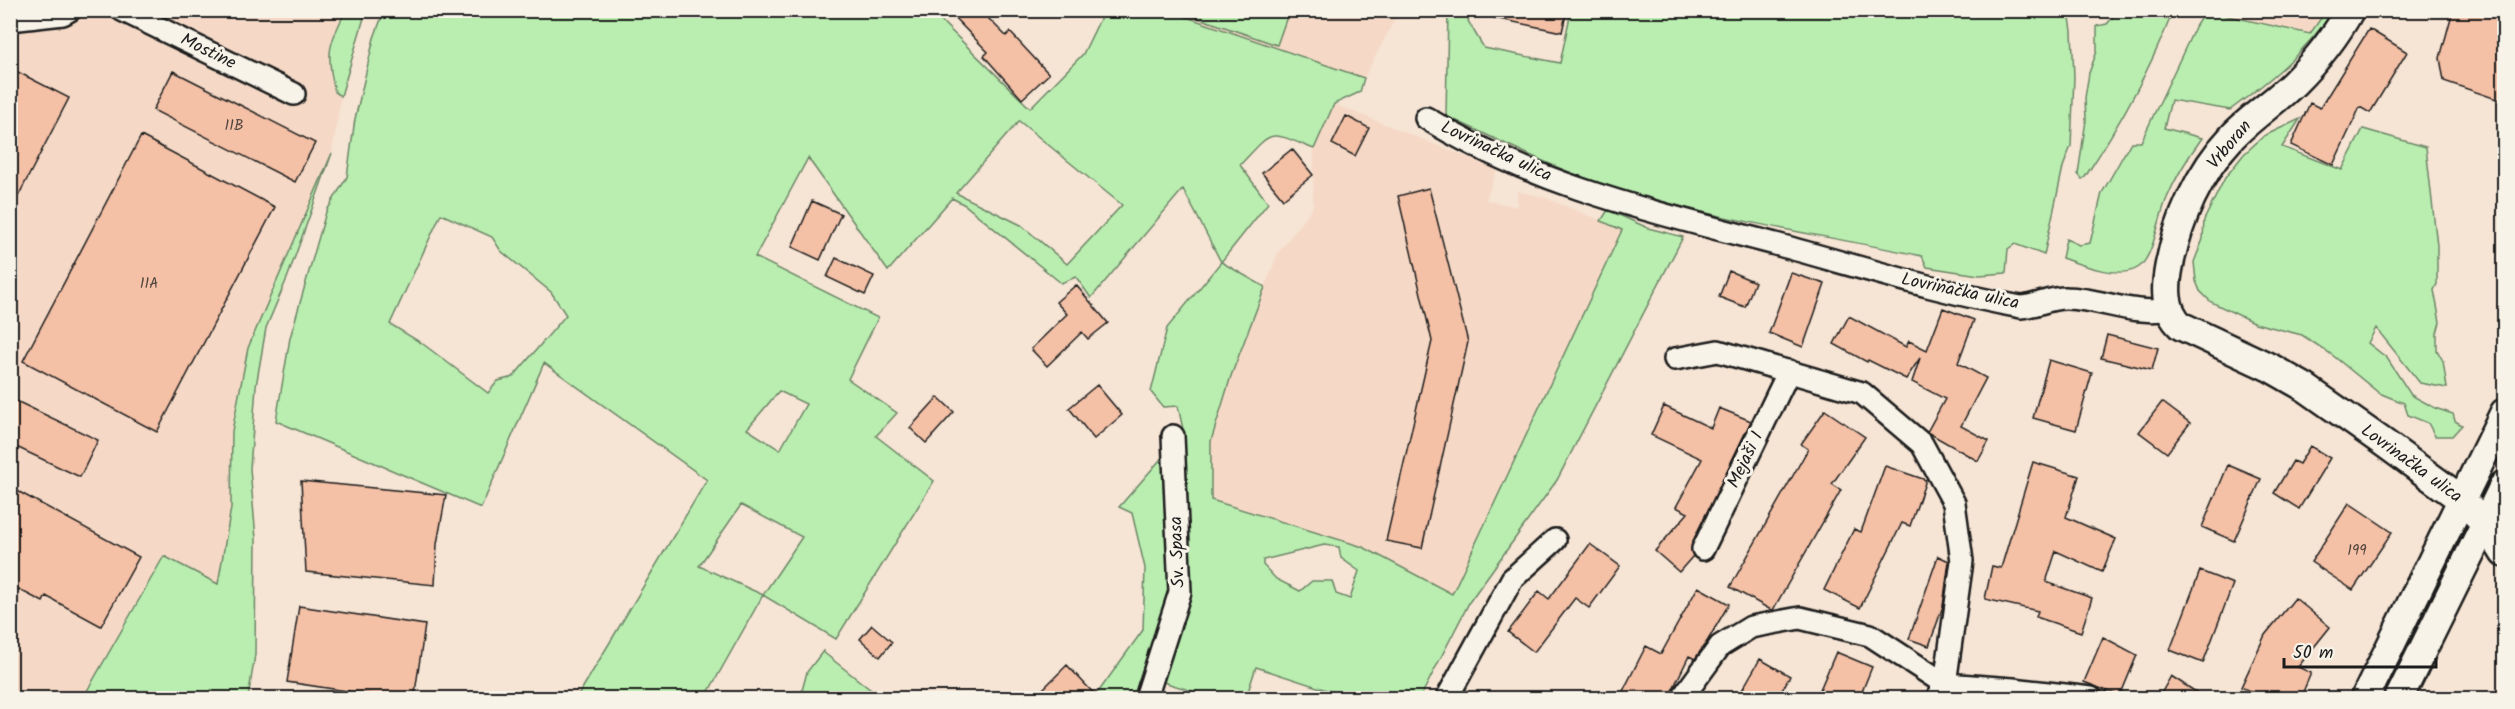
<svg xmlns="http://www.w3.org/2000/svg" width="2515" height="709" font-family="Kalam,sans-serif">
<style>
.built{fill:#f5d9c6}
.green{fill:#baeeb0;stroke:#6b8566;stroke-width:1.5;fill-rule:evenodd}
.building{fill:#f4c0a6;stroke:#1c1c1c;stroke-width:1.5}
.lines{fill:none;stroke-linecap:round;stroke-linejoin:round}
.minor-casing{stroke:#1c1c1c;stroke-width:26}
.tertiary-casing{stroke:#1c1c1c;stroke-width:32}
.minor{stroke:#f7f3e8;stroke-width:21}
.tertiary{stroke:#f7f3e8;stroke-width:27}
.labels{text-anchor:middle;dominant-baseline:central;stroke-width:6;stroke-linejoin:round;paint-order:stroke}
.number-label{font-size:15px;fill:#52453e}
.street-label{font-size:18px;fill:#1c1c1c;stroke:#f7f3e8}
</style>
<rect width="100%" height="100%" fill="#f6e4d4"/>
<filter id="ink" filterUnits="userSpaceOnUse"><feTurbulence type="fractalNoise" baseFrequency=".0167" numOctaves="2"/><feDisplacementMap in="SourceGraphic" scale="12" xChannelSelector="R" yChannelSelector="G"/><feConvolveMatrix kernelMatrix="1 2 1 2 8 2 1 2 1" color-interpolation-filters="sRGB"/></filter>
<g filter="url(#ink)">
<path class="built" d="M 2219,10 L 2333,11 L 2315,34 L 2219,14 Z
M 10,11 L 366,11 L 341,96 L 332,153 L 248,348 L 232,431 L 231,508 L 218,585 L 163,556 L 83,698 L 11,698 Z
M 1169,11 L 1399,11 L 1364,78 Z
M 1334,104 L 1497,169 L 1486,200 L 1517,207 L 1517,191 L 1543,197 L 1622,229 L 1452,595 L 1363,547 L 1211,500 L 1211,441 L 1231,376 L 1278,253 L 1313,207 L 1314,149 Z"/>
<path class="green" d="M 2206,10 L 2219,11 L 2219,14 L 2310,34 L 2326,11 L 2333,11 C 2307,51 2268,82 2230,110 L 2171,100 L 2164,128 L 2202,138 C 2188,157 2176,176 2167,198 C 2159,215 2154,256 2139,267 C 2121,280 2081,265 2062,258 L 2066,239 L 2079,245 L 2090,243 L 2102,193 L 2131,142 L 2141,142 L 2196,25 Z
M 346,11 L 366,11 L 341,96 L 335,92 C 326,55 328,44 346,11 Z
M 384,11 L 931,11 L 1030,108 L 1083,54 L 1104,11 L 1169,11 L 1364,78 L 1360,92 L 1334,104 L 1314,149 C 1267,130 1274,129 1240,165 L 1268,203 L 1221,262 L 1265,287 L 1231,376 L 1211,441 L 1211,500 L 1363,547 L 1452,594 L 1622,230 L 1601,221 L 1608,210 L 1648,228 L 1683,237 L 1557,480 L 1470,601 L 1420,698 L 1351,698 L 1256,667 L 1246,698 L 1215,698 L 1160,681 L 1190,584 L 1185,552 L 1184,434 L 1178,406 L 1163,407 L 1151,392 L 1167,328 L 1221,262 L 1183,189 L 1091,298 L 1076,277 L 1061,283 L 965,205 L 952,198 L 888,271 L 808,158 L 755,257 L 878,318 L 848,379 L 897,413 L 876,436 L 934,481 L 836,639 L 763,595 L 705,698 L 575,698 L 579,694 L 707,480 L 544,363 L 481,508 L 276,421 L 290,338 L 326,212 L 347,177 L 355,119 L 374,38 ZM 1019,121 L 1122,205 L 1067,264 L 1021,225 L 956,193 ZM 441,214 L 492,237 L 501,251 L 551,292 L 566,315 L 513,377 L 498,381 L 488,393 L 423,344 L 390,324 ZM 779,391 L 806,404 L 780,450 L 747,429 ZM 741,505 L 802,537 L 763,595 L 699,566 ZM 1324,545 L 1339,547 L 1341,558 L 1359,571 L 1350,599 L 1336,594 L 1332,581 L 1312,581 L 1300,591 L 1276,579 L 1263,565 L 1263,560 Z
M 1178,11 L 1289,10 L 1289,11 L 1277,45 Z
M 2069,11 L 2072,31 L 2074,77 L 2071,146 L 2063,167 L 2044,255 L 2015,244 L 2008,249 L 2006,273 L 1979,275 L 1927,267 L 1922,256 C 1805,231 1684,216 1571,173 C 1529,156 1488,135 1446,116 L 1448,11 L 1471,11 L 1468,21 L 1484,48 L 1560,63 L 1571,11 Z
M 2118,11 L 2173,11 C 2150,70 2120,124 2085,177 L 2082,179 L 2078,174 L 2086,120 L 2085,98 L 2089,73 L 2097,51 L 2097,26 L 2107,24 Z
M 2300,119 L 2282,147 L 2342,170 L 2363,129 L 2426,147 L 2437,246 L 2437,284 L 2434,290 L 2440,322 L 2437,333 L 2437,350 L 2443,361 L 2447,388 L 2420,383 L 2376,328 L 2368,343 L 2387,358 L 2411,395 L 2435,408 L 2453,414 L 2455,421 L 2462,425 L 2452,436 L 2435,436 L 2428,423 L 2408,415 L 2404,403 L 2379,393 L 2331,354 L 2302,335 L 2255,323 L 2211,302 L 2200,291 L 2196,281 L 2194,262 L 2203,239 L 2204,220 L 2225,178 L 2244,154 L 2264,136 Z
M 332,153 L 288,276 L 266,328 L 256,386 L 250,469 L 256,539 L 255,655 L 248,698 L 83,698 L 164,556 L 218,584 L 231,508 L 232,431 L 248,348 Z
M 1167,452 L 1171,563 L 1169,607 L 1139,698 L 1094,698 L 1143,630 L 1145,568 L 1132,513 L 1119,507 Z
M 823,651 L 823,652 L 881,698 L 800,698 L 807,672 Z"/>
<path class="building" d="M 947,10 L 980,10 L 1006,36 L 1010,32 L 1049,74 L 1022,99 L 984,56 L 988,52 Z
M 1495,10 L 1567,10 L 1562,32 L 1494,18 Z
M 2453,10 L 2505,10 L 2505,102 L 2444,81 L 2440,58 Z
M 2369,29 L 2407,52 L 2370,113 L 2360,107 L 2333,165 L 2291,145 L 2310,103 L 2320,108 Z
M 10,68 L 69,98 L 10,212 Z
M 173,71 L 315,143 L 295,182 L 153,110 Z
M 1346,116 L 1369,128 L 1355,156 L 1332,144 Z
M 141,136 L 275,207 L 157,432 L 23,361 Z
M 1292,149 L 1313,175 L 1283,199 L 1262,173 Z
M 1429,188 L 1468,342 L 1422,548 L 1386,541 L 1432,341 L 1398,196 Z
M 812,201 L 841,214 L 820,260 L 792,247 Z
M 836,258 L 874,276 L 865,295 L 827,277 Z
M 1729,271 L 1755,282 L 1745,307 L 1719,297 Z
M 1791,273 L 1825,284 L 1803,347 L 1769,333 Z
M 1076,285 L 1108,323 L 1088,339 L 1082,332 L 1047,366 L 1031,349 L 1067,314 L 1056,302 Z
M 1943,308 L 1974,320 L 1958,363 L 1986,378 L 1961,426 L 1989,441 L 1978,461 L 1927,432 L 1945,399 L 1912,382 L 1920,358 L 1906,379 L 1868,360 L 1867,362 L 1834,344 L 1849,316 L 1906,347 L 1909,341 L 1927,350 Z
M 2107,335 L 2158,348 L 2152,370 L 2101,358 Z
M 2049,360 L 2092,373 L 2076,430 L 2033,418 Z
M 1097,385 L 1122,415 L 1094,439 L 1069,408 Z
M 938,397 L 954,412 L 926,443 L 910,428 Z
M 10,398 L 98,440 L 80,477 L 10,444 Z
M 2162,402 L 2190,423 L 2167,453 L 2139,432 Z
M 1664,406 L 1711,428 L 1719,408 L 1751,421 L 1692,543 L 1693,556 L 1679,572 L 1655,551 L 1688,513 L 1676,507 L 1702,459 L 1651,435 Z
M 1825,410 L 1865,437 L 1832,484 L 1841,490 L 1773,610 L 1771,610 L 1730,587 L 1808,449 L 1801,444 Z
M 2310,446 L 2330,458 L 2299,509 L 2274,493 L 2293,461 L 2299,464 Z
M 2033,462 L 2079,476 L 2066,517 L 2116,539 L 2102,572 L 2056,551 L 2046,582 L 2092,598 L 2081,632 L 2036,617 L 2038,611 L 1985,599 L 1992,566 L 2001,568 Z
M 2228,465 L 2261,479 L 2234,541 L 2202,527 Z
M 1885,466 L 1926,480 L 1910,526 L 1902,523 L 1860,608 L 1824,590 L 1854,529 L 1861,532 Z
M 301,481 L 446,495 L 437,544 L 435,585 L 306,572 Z
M 10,487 L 139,557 L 101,626 L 46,596 L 43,602 L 10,585 Z
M 2349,503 L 2392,532 L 2353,590 L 2311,562 Z
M 1590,544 L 1620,566 L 1589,608 L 1575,598 L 1534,652 L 1508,632 L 1539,591 L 1549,599 Z
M 1938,556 L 1949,561 L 1943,606 L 1929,646 L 1909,639 Z
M 2200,571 L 2233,584 L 2203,663 L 2170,650 Z
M 1698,587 L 1729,604 L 1708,640 L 1695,659 L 1689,656 L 1668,699 L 1619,699 L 1646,646 L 1661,654 Z
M 2295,598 L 2330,627 L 2298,667 L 2311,673 L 2300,699 L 2266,699 L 2241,687 L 2265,635 Z
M 299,606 L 425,625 L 414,699 L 400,699 L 287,682 Z
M 872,625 L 892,642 L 880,657 L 860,639 Z
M 2103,637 L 2137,655 L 2120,696 L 2084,682 Z
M 1836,652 L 1872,667 L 1859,699 L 1816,699 Z
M 1760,659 L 1790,676 L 1777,699 L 1737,699 Z
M 1067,665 L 1099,699 L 1033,699 Z
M 2171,676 L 2207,699 L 2158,699 Z"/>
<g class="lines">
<defs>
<path id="minor" d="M 122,10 L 294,94
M 10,20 L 63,14 L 70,10
M 1426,118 C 1533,185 1658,213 1779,245 C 1860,267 1939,292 2021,307 C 2037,306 2051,297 2067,298 C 2102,299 2134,316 2169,309
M 1675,359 L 1718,351 L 1862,393 L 1922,444 L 1954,503 L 1962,561 L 1945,684 L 1937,698
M 1703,549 L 1789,371
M 1146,698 L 1180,592 L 1173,436
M 1447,698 L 1512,579 L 1555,540
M 1682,698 L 1720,646 L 1751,627 L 1800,618 L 1870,635 L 1945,684 L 2013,689 L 2091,698"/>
<path id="tertiary" d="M 2350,10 C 2336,36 2315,62 2294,83 C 2275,102 2251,117 2232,137 C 2199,172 2178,220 2169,267 C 2165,288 2164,310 2181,326 L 2271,368 L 2306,388 L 2384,443 L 2462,500 L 2486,524 L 2504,553
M 2365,698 L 2504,413
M 2399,698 L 2504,485"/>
</defs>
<use href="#minor" class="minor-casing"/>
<use href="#tertiary" class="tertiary-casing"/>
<use href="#minor" class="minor"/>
<use href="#tertiary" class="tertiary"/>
</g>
</g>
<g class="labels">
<g class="number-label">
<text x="234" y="126">11B</text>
<text x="149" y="284">11A</text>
<text x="2357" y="551">199</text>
</g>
<g class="street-label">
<text transform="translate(208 52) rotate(26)">Mostine</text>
<text transform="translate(2230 145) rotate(-50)">Vrboran</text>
<text transform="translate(1496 152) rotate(25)">Lovrinačka ulica</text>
<text transform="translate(1960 292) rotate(12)">Lovrinačka ulica</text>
<text transform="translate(1746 460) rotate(-64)">Mejaši I</text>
<text transform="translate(2411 464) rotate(36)">Lovrinačka ulica</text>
<text transform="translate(1178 552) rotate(-92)">Sv. Spasa</text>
</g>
</g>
<rect width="2515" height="709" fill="none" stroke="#f7f3e8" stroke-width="36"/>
<rect x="18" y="18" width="2479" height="673" fill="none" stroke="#1c1c1c" stroke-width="2" filter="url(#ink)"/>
<path d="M2284 658v9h152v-9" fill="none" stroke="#1c1c1c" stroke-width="3"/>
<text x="2293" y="658" font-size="18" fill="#1c1c1c" stroke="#f7f3e8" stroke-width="4.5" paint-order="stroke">50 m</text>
</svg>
